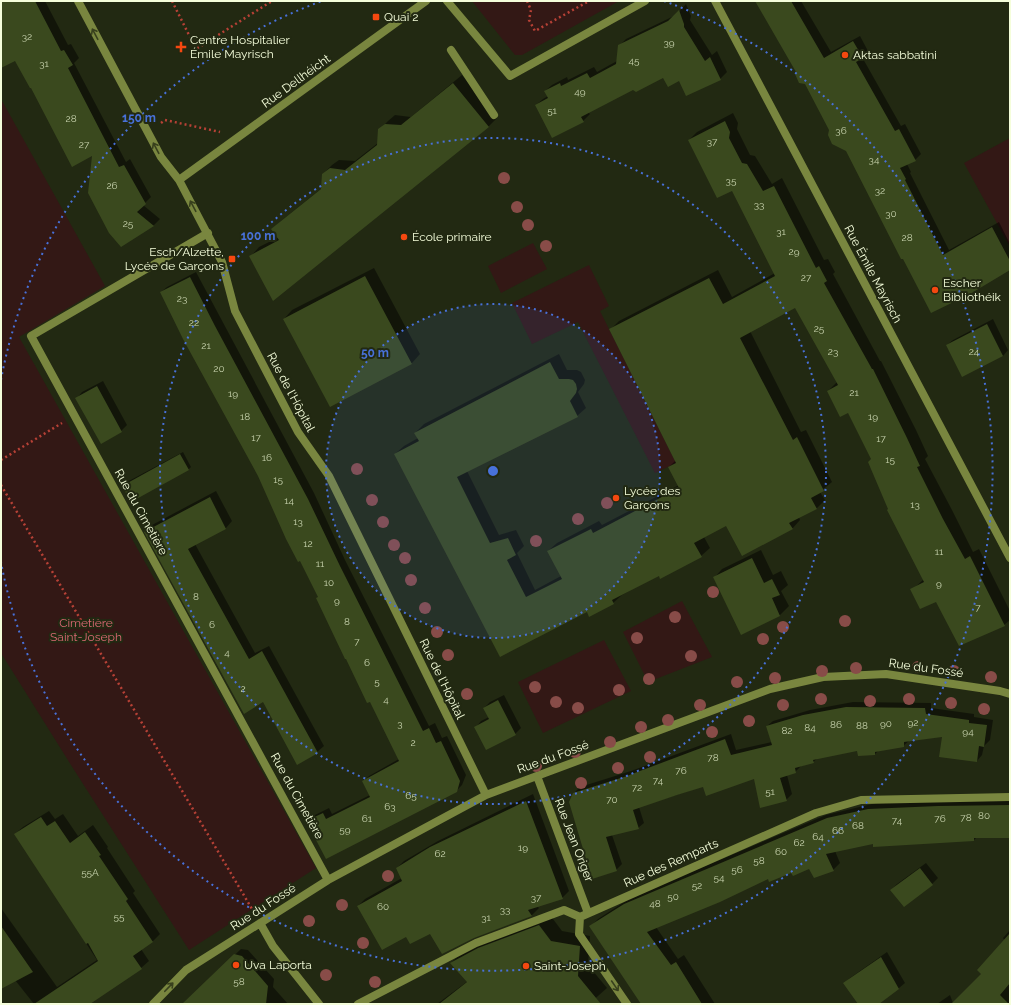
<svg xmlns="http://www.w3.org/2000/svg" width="1011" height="1005" font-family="Raleway,sans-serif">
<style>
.green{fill:#331815}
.shadow{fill:#0007}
.building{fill:#3a491e}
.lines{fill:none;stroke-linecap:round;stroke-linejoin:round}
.path{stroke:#b74136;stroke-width:2.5;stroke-dasharray:2 3;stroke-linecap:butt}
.service{stroke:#79863f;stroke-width:8}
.minor{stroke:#79863f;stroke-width:8}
.tree{fill:#884c48}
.oneway{stroke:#38401d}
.ring{fill:none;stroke:#4871d9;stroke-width:2;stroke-dasharray:2 4}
.poi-dot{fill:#f54810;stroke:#222912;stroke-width:1.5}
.labels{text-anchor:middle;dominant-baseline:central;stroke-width:4;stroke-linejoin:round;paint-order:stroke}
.number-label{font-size:10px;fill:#c6d1ac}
.poi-label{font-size:12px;fill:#f5fedb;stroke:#222912;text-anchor:start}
.street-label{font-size:12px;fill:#f5fedb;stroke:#222912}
.park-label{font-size:12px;fill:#dc6975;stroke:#222912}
.centre{fill:#4871d9;stroke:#222912;stroke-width:2}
.ring-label{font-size:12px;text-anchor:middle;font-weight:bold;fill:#4871d9;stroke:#222912;stroke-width:4;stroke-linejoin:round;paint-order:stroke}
</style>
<rect width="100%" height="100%" fill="#222912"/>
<path class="green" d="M 472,1 L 619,1 L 522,55 L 515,55 Z
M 1,99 L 105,286 L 19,337 L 316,868 L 189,950 L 71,765 L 1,653 Z
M 1010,138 L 1010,247 L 964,163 Z
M 533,243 L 547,269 L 501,293 L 488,266 Z
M 589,265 L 609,306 L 600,311 L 676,463 L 655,473 L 578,322 L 532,344 L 512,303 Z
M 682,601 L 712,657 L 648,682 L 623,632 Z
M 604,640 L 631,691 L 543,733 L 518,682 Z"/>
<path class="shadow" d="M 1,1 L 45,1 L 68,45 L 71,44 L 79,58 L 74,63 L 126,162 L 130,159 L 151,197 L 143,205 L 160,219 L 154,225 L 121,246 L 93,155 L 16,60 L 1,55 Z
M 756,1 L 801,1 L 831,52 L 860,36 L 868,51 L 862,57 L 901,126 L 905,124 L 921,154 L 915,160 L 907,164 L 911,172 L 910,173 L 949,250 L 999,222 L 1010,244 L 1010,269 L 970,293 L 830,130 L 806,83 L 797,72 Z
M 686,4 L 691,16 L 690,20 L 712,55 L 717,51 L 727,72 L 720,79 L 680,80 L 664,76 L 633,88 L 588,112 L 590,114 L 583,121 L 536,105 L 543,99 L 548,96 L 545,91 L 552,85 L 567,77 L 568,80 L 594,67 L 597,72 L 617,61 L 619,46 L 626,39 L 676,15 Z
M 462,75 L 497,118 L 488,127 L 251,256 L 259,247 L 279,237 L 272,229 L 281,221 L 322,188 L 323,174 L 332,165 L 339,160 L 355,161 L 378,143 L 379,130 L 388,121 L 395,115 L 411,117 Z
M 733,113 L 738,123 L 737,129 L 750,155 L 755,156 L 772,184 L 782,178 L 824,260 L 828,259 L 835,272 L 833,274 L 880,361 L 881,361 L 916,430 L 928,456 L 925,459 L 952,510 L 973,552 L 979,549 L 1010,611 L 1010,620 L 1004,625 L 936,601 L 912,590 L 924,579 L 872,459 L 848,412 L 828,391 L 837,382 L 796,307 L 750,331 L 801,432 L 806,430 L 832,482 L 820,492 L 825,500 L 816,509 L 799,517 L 800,520 L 792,529 L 726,525 L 704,537 L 710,548 L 701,556 L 659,574 L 622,595 L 613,603 L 587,611 L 500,656 L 395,454 L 404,446 L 418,438 L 415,433 L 424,424 L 559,354 L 567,370 L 577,370 L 581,372 L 585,380 L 584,384 L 578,392 L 586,408 L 577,416 L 467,471 L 499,535 L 516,530 L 524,546 L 517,553 L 535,590 L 561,576 L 548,551 L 557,543 L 599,521 L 602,525 L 679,485 L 669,467 L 676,460 L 611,329 L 619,321 L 718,270 L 732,297 L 775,273 L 733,189 L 689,140 L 697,132 Z
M 374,268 L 420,354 L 412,363 L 330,406 L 284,319 L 292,310 Z
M 196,272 L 314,493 L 345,560 L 429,726 L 435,723 L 442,738 L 447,736 L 466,775 L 462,785 L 456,791 L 326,857 L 307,822 L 313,816 L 329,808 L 332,814 L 370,795 L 363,782 L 369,776 L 399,759 L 259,475 L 161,292 L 167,287 Z
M 993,319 L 1008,350 L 1003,356 L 947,345 L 953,340 Z
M 103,381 L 127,425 L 121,431 L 77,398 L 82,392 Z
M 183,452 L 191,467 L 189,469 L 131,501 L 123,486 L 125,483 Z
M 216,491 L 232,521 L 226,528 L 195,544 L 255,653 L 269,646 L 324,746 L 317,752 L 263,701 L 145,532 L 152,525 Z
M 761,550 L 773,575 L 781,571 L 788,585 L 781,591 L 789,606 L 780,615 L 742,634 L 714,578 L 722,569 Z
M 504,695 L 521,728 L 515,734 L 476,727 L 481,721 L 489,717 L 484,708 L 490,702 Z
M 853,702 L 931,703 L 931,708 L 974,714 L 974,717 L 993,720 L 990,740 L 984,746 L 982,755 L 977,761 L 943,736 L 909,741 L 903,746 L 878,751 L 875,754 L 857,750 L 818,758 L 813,762 L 801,766 L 795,772 L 787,775 L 792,794 L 786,800 L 755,777 L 704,786 L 639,807 L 644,823 L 638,828 L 612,835 L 622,864 L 616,870 L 574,793 L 580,787 L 631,771 L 731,734 L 736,750 L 772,742 L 767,726 L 773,721 L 810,710 Z
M 533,794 L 569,891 L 562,898 L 537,906 L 539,908 L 532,915 L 474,937 L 430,932 L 406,935 L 358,906 L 365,899 L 402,878 L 397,868 L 404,861 L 438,841 Z
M 1010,798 L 1010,836 L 977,837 L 974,840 L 874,843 L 835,851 L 840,863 L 833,870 L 810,867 L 768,878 L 656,927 L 678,959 L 684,955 L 715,1004 L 643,1004 L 591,926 L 598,919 L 632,897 L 826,815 L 876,803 Z
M 49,811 L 55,819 L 63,814 L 78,836 L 93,825 L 108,847 L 107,848 L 135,891 L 133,893 L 160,934 L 153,941 L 141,949 L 149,961 L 141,968 L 88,1004 L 34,1004 L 15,980 L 1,987 L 1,908 L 57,987 L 97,960 L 15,834 L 23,827 Z
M 926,863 L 938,878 L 932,884 L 891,890 L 897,884 Z
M 550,915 L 562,931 L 590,936 L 588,965 L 607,988 L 589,1004 L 437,1004 L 468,981 L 451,963 L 462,952 Z
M 1010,930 L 1010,1004 L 937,1004 L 950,995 L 953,1003 L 982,974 L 1005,941 L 1003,938 Z
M 241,949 L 248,950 L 274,979 L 273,987 L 288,1004 L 183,1004 Z
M 887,952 L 905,983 L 899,988 L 877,1004 L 859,1004 L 845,983 L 850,978 Z"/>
<path class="building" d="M 1,1 L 35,1 L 61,51 L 64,50 L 73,65 L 68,68 L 119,167 L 124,165 L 146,204 L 137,212 L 154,226 L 121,247 L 109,233 L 88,193 L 92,156 L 72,167 L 31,88 L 30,88 L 15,61 L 1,68 Z
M 755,1 L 791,1 L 824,58 L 853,41 L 863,58 L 856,62 L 895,131 L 899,129 L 916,161 L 900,168 L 906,179 L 905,180 L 943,255 L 992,227 L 1010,261 L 1010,270 L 970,294 L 931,313 L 903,259 L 901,259 L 846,151 L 832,144 L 828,135 L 829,130 L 805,84 L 799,83 L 795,74 L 796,72 Z
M 679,10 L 684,24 L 684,27 L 705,61 L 710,57 L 721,80 L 686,96 L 679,81 L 668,87 L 663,78 L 636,92 L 633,90 L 581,117 L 584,122 L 552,138 L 535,105 L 548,98 L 544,91 L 560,83 L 561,86 L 587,73 L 590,78 L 616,64 L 618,45 L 668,21 Z
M 453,83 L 489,127 L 273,301 L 249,256 L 279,240 L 271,229 L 321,189 L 322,174 L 330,168 L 345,170 L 377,145 L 378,129 L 385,124 L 401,125 Z
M 725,121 L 730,132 L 729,138 L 742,163 L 747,164 L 763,191 L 774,186 L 816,268 L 819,266 L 827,281 L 824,283 L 872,369 L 873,369 L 907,438 L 920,466 L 917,467 L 943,519 L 965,559 L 970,556 L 1005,626 L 959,646 L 936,602 L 920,609 L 910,589 L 924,582 L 887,510 L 888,509 L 868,462 L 871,459 L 848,413 L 840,417 L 827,391 L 838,385 L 795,308 L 740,338 L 793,440 L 797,437 L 824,491 L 811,498 L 817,509 L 789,523 L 793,529 L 742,556 L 726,526 L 694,543 L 702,557 L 660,579 L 659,576 L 612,600 L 614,604 L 589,617 L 587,612 L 500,657 L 394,454 L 419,441 L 414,433 L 550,362 L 559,379 L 569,379 L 573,380 L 576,384 L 577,389 L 576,393 L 570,401 L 578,417 L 457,477 L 490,543 L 508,538 L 516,555 L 507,560 L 526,597 L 562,579 L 547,551 L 591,529 L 593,533 L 679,488 L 668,467 L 676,463 L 609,329 L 709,278 L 723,304 L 775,276 L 732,191 L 717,198 L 688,140 Z
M 365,276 L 412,364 L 330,407 L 283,319 Z
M 190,277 L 215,326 L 308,499 L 340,566 L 423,731 L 429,728 L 436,743 L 441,741 L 460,781 L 457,792 L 326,859 L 306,821 L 323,813 L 326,819 L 370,797 L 362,781 L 399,761 L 370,702 L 367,703 L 346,659 L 345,659 L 316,598 L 318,597 L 300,561 L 298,562 L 286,539 L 258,476 L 183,339 L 160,292 Z
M 987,324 L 1003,356 L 962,377 L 946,345 Z
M 97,386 L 122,432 L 101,444 L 75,398 Z
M 180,454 L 189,470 L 131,502 L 122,486 Z
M 210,497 L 226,529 L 188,549 L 249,659 L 262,651 L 318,753 L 297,765 L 263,702 L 244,714 L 144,532 Z
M 752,558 L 764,583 L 772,579 L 780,595 L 772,598 L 780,616 L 741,635 L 713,577 Z
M 498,700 L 516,735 L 486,750 L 474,727 L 489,719 L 483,708 Z
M 846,707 L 925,708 L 926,714 L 969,720 L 969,723 L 987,725 L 984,747 L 979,746 L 977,762 L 939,757 L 942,737 L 904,742 L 904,747 L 875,752 L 875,755 L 858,756 L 857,751 L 813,760 L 814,763 L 795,768 L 796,773 L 780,778 L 787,801 L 760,808 L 754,779 L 706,796 L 703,787 L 677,795 L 633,810 L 639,829 L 606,837 L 617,871 L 592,879 L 569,802 L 573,793 L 624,777 L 725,739 L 731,755 L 772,745 L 766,726 L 803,715 Z
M 526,801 L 563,899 L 528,910 L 532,916 L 474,938 L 442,954 L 430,934 L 410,944 L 406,937 L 382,950 L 357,906 L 402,881 L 396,868 L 430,847 Z
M 1010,805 L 1010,838 L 974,838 L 974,841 L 873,847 L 873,844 L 826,854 L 834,871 L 814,878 L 809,869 L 793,876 L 791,873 L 769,882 L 768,879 L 720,902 L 647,932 L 671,965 L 676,962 L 702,1004 L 641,1004 L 589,926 L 624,904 L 827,818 L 868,809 L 938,806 Z
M 41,817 L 47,826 L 55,821 L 70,843 L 85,832 L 101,855 L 99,856 L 128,899 L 126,901 L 153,942 L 133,956 L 142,969 L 90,1004 L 34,1004 L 98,961 L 88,943 L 86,944 L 14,834 Z
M 920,868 L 933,885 L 904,907 L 890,890 Z
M 539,925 L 551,941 L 580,946 L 578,976 L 601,1004 L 439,1004 L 467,982 L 450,963 L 478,948 Z
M 1,926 L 33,972 L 1,989 Z
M 1010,933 L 1010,983 L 1000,995 L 1009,1004 L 951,1004 L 981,974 L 977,970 Z
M 234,954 L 242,956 L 268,986 L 266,1004 L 182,1004 Z
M 881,957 L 899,989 L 879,1004 L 858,1004 L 843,983 Z"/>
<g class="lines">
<path class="path" d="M 172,1 L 196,49 L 272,1
M 527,1 L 531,10 L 529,20 L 535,31 L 589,1
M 161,123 L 165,120 L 220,132
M 1,460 L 62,423
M 1,485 L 252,909"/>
<path class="service" d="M 451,50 L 494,115"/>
<path class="minor" d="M 78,1 L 161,157 L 179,180 L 222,262 L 235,311 L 298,432 L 329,476 L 486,795
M 447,1 L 510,76 L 645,1
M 715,1 L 1010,558
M 179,180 L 426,1
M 208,233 L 31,336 L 328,880
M 537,776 L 588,913
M 580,917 L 579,934 L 627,1004
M 260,923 L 273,946 L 319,1004
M 153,1004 L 186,970 L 328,880 L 486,795 L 770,689 L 823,677 L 886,674 L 1000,691 L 1010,694
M 358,1004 L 476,943 L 564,910 L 580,917 L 816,813 L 861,800 L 1010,797"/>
</g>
<g class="tree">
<circle cx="504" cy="178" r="6"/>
<circle cx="517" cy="207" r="6"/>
<circle cx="528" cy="225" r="6"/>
<circle cx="546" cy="246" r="6"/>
<circle cx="357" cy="469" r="6"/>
<circle cx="372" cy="500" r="6"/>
<circle cx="607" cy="503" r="6"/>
<circle cx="578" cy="519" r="6"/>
<circle cx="383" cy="522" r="6"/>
<circle cx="536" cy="541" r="6"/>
<circle cx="394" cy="545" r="6"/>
<circle cx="405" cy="558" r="6"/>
<circle cx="411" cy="580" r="6"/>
<circle cx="713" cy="592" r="6"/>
<circle cx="425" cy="608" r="6"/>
<circle cx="675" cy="617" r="6"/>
<circle cx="845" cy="621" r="6"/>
<circle cx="783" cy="627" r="6"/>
<circle cx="437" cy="632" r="6"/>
<circle cx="637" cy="638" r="6"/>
<circle cx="763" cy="639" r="6"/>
<circle cx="448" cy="655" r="6"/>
<circle cx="691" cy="656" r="6"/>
<circle cx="918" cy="667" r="6"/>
<circle cx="856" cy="668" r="6"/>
<circle cx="822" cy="671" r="6"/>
<circle cx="954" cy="671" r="6"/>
<circle cx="991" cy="677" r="6"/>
<circle cx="775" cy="678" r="6"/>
<circle cx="649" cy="679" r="6"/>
<circle cx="737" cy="682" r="6"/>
<circle cx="535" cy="687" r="6"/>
<circle cx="619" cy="690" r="6"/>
<circle cx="467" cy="694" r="6"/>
<circle cx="821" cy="699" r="6"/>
<circle cx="909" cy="699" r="6"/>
<circle cx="870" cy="701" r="6"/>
<circle cx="556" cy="702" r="6"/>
<circle cx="951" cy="703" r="6"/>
<circle cx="700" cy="705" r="6"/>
<circle cx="783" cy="705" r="6"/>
<circle cx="578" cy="708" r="6"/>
<circle cx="984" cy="709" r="6"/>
<circle cx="668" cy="720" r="6"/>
<circle cx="749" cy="721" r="6"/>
<circle cx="641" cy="727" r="6"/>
<circle cx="712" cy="732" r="6"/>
<circle cx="610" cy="742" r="6"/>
<circle cx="575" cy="752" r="6"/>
<circle cx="650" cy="757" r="6"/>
<circle cx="536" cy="766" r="6"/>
<circle cx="618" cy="768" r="6"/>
<circle cx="581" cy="783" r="6"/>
<circle cx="388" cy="876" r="6"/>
<circle cx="342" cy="905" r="6"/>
<circle cx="309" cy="921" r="6"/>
<circle cx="363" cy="943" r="6"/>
<circle cx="326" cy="975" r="6"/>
<circle cx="375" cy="982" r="6"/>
</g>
<defs><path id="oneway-shaft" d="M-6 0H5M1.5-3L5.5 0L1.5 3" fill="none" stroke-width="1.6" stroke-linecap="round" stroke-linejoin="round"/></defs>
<g class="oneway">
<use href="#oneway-shaft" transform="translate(95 34) rotate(-118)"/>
<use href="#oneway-shaft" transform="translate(156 148) rotate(-118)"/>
<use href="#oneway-shaft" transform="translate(193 206) rotate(-118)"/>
<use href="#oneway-shaft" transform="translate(615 986) rotate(56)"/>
<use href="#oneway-shaft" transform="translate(169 987) rotate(-46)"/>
</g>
<circle cx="493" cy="471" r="167" fill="#4871d9" fill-opacity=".12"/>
<g class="ring">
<circle cx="493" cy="471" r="167"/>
<circle cx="493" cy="471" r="333"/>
<path d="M1 380A500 500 0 0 1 322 1M664 1A500 500 0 1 1 1 562"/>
</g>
<g class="poi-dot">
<rect x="372" y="13" width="8" height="8" rx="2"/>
<path d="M179 41h4v4h4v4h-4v4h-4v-4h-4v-4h4z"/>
<circle cx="845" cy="55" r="4"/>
<circle cx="404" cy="237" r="4"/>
<rect x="228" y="255" width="8" height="8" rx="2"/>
<circle cx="935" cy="290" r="4"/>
<circle cx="616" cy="498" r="4"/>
<circle cx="236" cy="965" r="4"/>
<circle cx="526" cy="966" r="4"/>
</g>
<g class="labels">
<g class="number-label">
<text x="27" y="36">32</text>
<text x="669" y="42">39</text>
<text x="634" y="60">45</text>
<text x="44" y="63">31</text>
<text x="580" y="91">49</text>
<text x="552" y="110">51</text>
<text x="71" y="118">28</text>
<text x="841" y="130">36</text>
<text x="712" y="141">37</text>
<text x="84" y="144">27</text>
<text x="874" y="159">34</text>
<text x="731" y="180">35</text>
<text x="112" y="185">26</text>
<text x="880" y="190">32</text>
<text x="759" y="204">33</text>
<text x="891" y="213">30</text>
<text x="128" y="223">25</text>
<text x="781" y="231">31</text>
<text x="907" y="237">28</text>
<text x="794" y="251">29</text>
<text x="806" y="277">27</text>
<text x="182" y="298">23</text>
<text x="194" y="322">22</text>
<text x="819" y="328">25</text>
<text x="206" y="345">21</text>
<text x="833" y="351">23</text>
<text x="974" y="351">24</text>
<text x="219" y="368">20</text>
<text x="854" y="392">21</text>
<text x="233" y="393">19</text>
<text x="245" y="416">18</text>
<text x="873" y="416">19</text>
<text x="256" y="437">17</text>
<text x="881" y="438">17</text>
<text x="267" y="457">16</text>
<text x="890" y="459">15</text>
<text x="278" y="479">15</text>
<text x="289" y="500">14</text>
<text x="915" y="504">13</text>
<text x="298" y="521">13</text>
<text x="308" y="543">12</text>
<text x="939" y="551">11</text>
<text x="320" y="563">11</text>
<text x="329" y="582">10</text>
<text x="939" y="583">9</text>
<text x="196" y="596">8</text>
<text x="337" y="600">9</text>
<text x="978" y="607">7</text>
<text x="347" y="621">8</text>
<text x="212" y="624">6</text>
<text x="357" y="641">7</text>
<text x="227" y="652">4</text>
<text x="367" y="662">6</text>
<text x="377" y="681">5</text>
<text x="243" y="688">2</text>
<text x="386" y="699">4</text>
<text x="913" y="722">92</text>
<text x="400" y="723">3</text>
<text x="886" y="723">90</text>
<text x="836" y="724">86</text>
<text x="862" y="725">88</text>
<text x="810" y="727">84</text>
<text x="787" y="730">82</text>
<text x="968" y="731">94</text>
<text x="413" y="742">2</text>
<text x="713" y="757">78</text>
<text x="681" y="770">76</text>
<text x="658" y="780">74</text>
<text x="637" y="787">72</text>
<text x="770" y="791">51</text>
<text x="411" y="795">65</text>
<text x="612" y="799">70</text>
<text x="390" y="806">63</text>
<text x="984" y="815">80</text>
<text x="966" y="817">78</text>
<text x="367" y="818">61</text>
<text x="940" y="818">76</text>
<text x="897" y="820">74</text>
<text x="858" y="825">68</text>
<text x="345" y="829">59</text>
<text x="838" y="830">66</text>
<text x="818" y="836">64</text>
<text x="799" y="842">62</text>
<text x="523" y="847">19</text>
<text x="781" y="851">60</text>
<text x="440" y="853">62</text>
<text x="759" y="860">58</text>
<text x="737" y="869">56</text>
<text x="90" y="872">55A</text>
<text x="719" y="877">54</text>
<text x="697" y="885">52</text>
<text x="673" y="896">50</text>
<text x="536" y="897">37</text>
<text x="655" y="903">48</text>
<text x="383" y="906">60</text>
<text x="505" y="909">33</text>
<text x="119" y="916">55</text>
<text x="486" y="917">31</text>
<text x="239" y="981">58</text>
</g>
<g class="poi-label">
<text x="384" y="17">Quai 2</text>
<text x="190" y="40">Centre Hospitalier<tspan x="190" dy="14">Émile Mayrisch</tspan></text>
<text x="853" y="55">Aktas sabbatini</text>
<text x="412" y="237">École primaire</text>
<text x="224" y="252" text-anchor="end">Esch/Alzette,<tspan x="224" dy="14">Lycée de Garçons</tspan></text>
<text x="943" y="283">Escher<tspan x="943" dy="14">Bibliothéik</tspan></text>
<text x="624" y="491">Lycée des<tspan x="624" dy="14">Garçons</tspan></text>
<text x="244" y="965">Uva Laporta</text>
<text x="534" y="966">Saint-Joseph</text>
</g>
<g class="street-label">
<text transform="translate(296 81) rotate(-36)">Rue Dellhéicht</text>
<text transform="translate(873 274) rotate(62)">Rue Émile Mayrisch</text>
<text transform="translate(291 392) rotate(62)">Rue de l'Hôpital</text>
<text transform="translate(141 512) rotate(61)">Rue du Cimetière</text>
<text transform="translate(926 668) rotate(8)">Rue du Fossé</text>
<text transform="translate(442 679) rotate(64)">Rue de l'Hôpital</text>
<text transform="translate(553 757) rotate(-20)">Rue du Fossé</text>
<text transform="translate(297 796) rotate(61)">Rue du Cimetière</text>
<text transform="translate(574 840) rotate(69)">Rue Jean Origer</text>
<text transform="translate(671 863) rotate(-24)">Rue des Remparts</text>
<text transform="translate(263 907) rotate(-33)">Rue du Fossé</text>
</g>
<g class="park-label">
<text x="86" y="623">Cimetière<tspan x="86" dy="14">Saint-Joseph</tspan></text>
</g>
</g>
<circle cx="493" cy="471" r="6" class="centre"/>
<g class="ring-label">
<text x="139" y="122">150 m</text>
<text x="258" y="240">100 m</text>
<text x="375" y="357">50 m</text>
</g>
<rect width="1011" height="1005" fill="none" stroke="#f5fedb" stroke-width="4"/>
</svg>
